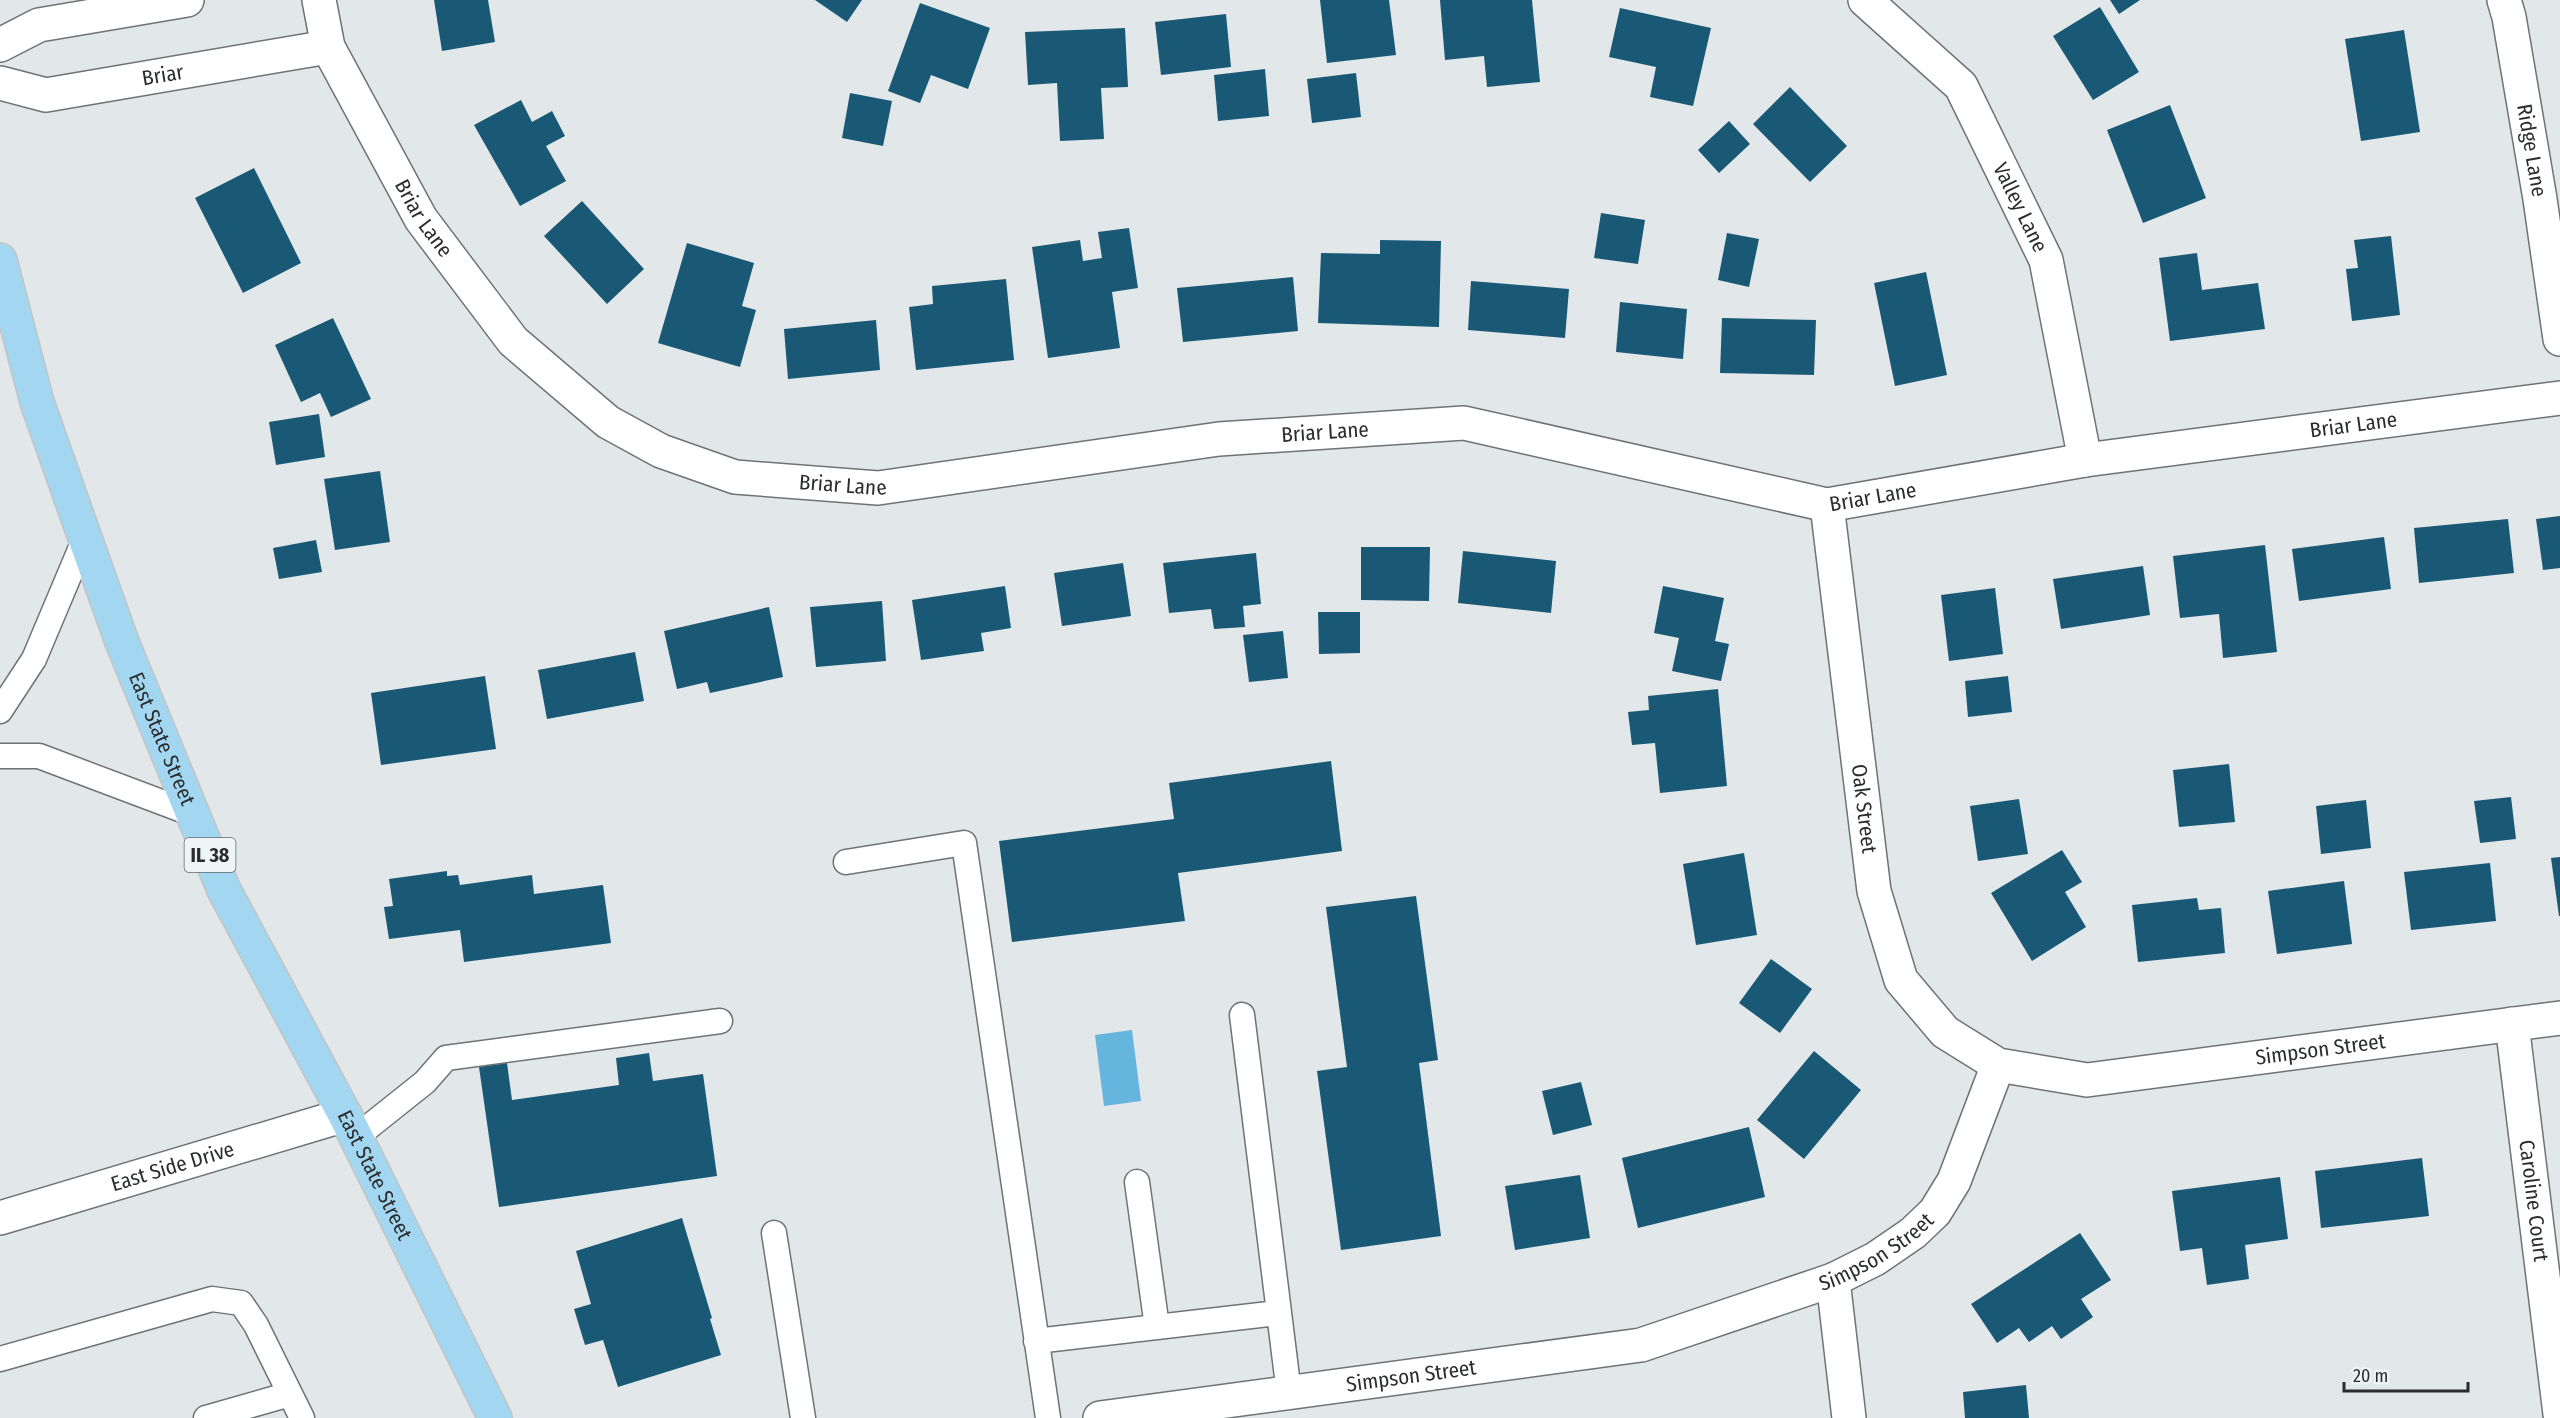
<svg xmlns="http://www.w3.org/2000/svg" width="2560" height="1418" font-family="'Fira Sans Condensed',sans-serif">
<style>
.water{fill:#66b5de}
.building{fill:#1a5976}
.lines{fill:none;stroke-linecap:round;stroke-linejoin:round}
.lane-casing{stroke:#6e7375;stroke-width:27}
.street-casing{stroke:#6e7375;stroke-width:36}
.secondary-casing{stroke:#6e7375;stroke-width:36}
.primary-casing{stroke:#c3c4c4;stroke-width:36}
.lane{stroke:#fff;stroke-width:24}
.street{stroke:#fff;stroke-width:33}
.secondary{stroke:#fff;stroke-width:33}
.primary{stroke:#a3d6f0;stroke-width:33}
.labels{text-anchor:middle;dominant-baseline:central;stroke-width:6;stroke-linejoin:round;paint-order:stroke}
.shield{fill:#eff4f7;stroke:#65686a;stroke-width:1.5}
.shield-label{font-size:20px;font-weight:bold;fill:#2a2c2d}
.street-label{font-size:21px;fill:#2a2c2d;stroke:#eff4f7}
</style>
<rect width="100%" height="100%" fill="#e2e7ea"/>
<path class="water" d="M 1132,1030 L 1141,1101 L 1104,1106 L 1095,1035 Z"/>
<path class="building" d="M 434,0 L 488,0 L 495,42 L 442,51 Z
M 815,0 L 862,0 L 847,22 Z
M 1320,0 L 1389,0 L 1396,55 L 1327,63 Z
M 1440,0 L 1532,0 L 1540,82 L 1487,87 L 1484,56 L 1445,60 Z
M 2110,0 L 2140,0 L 2119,14 Z
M 920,3 L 990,28 L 968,89 L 931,75 L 920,103 L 888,91 Z
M 2100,7 L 2139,72 L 2093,100 L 2053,36 Z
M 1620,8 L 1711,28 L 1693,106 L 1650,97 L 1656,67 L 1609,57 Z
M 1226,14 L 1231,67 L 1161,75 L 1155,22 Z
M 1125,28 L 1128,87 L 1101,88 L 1104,139 L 1060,141 L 1057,83 L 1028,85 L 1025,32 Z
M 2404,30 L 2420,132 L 2361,141 L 2345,39 Z
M 1265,69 L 1269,116 L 1218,121 L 1214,75 Z
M 1356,73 L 1361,117 L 1312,123 L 1307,79 Z
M 1790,87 L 1847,146 L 1810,182 L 1753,124 Z
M 850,93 L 892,101 L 883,146 L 842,138 Z
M 521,100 L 532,122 L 552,111 L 565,136 L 546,146 L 566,181 L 520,206 L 474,125 Z
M 2170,105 L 2206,198 L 2143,223 L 2107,130 Z
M 1729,121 L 1750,144 L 1719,173 L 1698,150 Z
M 254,168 L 301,263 L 243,293 L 195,198 Z
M 582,201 L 644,269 L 607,304 L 544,236 Z
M 1601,213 L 1645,220 L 1638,264 L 1594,258 Z
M 1129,228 L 1138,288 L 1112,292 L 1120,348 L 1048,358 L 1032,247 L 1080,240 L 1083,261 L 1102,258 L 1098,232 Z
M 1727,233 L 1759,239 L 1749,287 L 1718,280 Z
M 2391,236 L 2400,315 L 2352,321 L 2346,269 L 2358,268 L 2354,240 Z
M 1380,240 L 1441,241 L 1439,327 L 1318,323 L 1321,253 L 1380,254 Z
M 687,243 L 754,263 L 742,306 L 756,310 L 740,367 L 658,343 Z
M 2197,253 L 2202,290 L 2258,283 L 2265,329 L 2170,341 L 2159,258 Z
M 1926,272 L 1947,375 L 1895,386 L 1874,283 Z
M 1293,277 L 1298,331 L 1183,342 L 1177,288 Z
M 1006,279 L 1014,360 L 916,370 L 909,307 L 933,304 L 932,286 Z
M 1471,281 L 1569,289 L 1565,338 L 1468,330 Z
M 1620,302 L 1687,309 L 1683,359 L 1616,352 Z
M 333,318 L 371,399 L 331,417 L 320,393 L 301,402 L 275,345 Z
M 1722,318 L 1816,320 L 1814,375 L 1720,373 Z
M 876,320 L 880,370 L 788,379 L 784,329 Z
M 319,414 L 325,457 L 276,465 L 269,422 Z
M 380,471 L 390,542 L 335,550 L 324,479 Z
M 2560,516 L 2560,568 L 2543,570 L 2536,519 Z
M 2508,519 L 2514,573 L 2419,583 L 2414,528 Z
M 2384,537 L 2391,589 L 2299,601 L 2292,549 Z
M 316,540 L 322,572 L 279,579 L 273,548 Z
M 2265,545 L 2277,652 L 2223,658 L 2219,614 L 2180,618 L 2173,556 Z
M 1361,547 L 1430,547 L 1429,601 L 1361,600 Z
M 1463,551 L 1556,561 L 1551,613 L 1458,603 Z
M 1256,553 L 1261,604 L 1243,606 L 1245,627 L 1214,629 L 1211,609 L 1169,613 L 1163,563 Z
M 1123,563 L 1131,616 L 1062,626 L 1054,573 Z
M 2143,566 L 2150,615 L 2061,629 L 2053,579 Z
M 1005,586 L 1011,628 L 981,633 L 984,651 L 921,660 L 912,600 Z
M 1663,586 L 1724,598 L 1715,641 L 1729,644 L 1721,681 L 1672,671 L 1679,638 L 1654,633 Z
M 1995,588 L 2003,654 L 1949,661 L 1941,595 Z
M 882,601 L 886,661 L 816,667 L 810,607 Z
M 769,607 L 783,677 L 710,693 L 707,682 L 677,689 L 664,631 Z
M 1318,612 L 1360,612 L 1360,653 L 1319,654 Z
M 1283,631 L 1288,678 L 1249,682 L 1243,635 Z
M 635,652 L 644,701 L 547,719 L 538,670 Z
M 485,676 L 496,749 L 381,765 L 371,693 Z
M 2008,676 L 2012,712 L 1968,717 L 1965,681 Z
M 1718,689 L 1727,786 L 1660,793 L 1655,743 L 1632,745 L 1628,712 L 1649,710 L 1648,696 Z
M 1331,761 L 1342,851 L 1178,873 L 1185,921 L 1012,942 L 999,841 L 1174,819 L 1169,783 Z
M 2229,764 L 2235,822 L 2179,827 L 2173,770 Z
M 2511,797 L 2516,839 L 2480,843 L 2474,801 Z
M 2019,799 L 2028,854 L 1978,861 L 1970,806 Z
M 2366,800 L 2371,848 L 2321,854 L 2316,806 Z
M 2062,850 L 2082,882 L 2065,892 L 2086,927 L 2032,961 L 1991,893 Z
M 1744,853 L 1757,935 L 1696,945 L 1683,864 Z
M 2560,857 L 2560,916 L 2559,916 L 2551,858 Z
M 2490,863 L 2496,921 L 2411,930 L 2404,872 Z
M 447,871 L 447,876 L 458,875 L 460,885 L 532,875 L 534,894 L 603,885 L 611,943 L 464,962 L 460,930 L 389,939 L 384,907 L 393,906 L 389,879 Z
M 2344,881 L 2352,944 L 2277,954 L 2268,891 Z
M 1416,896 L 1438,1060 L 1419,1063 L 1441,1236 L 1341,1250 L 1317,1071 L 1347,1067 L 1326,907 Z
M 2197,898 L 2199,910 L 2221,908 L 2225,953 L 2138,962 L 2132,905 Z
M 1771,959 L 1812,989 L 1780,1033 L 1739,1003 Z
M 1814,1051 L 1861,1090 L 1804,1159 L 1757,1120 Z
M 649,1053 L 653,1081 L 703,1074 L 717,1176 L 499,1207 L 479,1067 L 507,1063 L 512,1100 L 619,1085 L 616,1058 Z
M 1581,1082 L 1592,1125 L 1553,1135 L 1542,1091 Z
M 1749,1127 L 1765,1197 L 1638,1228 L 1622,1158 Z
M 2422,1158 L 2429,1216 L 2321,1228 L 2315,1171 Z
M 1580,1175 L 1590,1238 L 1515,1250 L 1505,1186 Z
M 2280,1177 L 2288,1239 L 2245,1245 L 2249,1279 L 2207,1285 L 2202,1248 L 2180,1251 L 2172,1191 Z
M 682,1218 L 712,1318 L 710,1319 L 721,1355 L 618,1387 L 603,1340 L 585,1345 L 574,1309 L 591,1304 L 576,1251 Z
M 2080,1233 L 2111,1280 L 2081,1299 L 2093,1317 L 2061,1339 L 2052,1326 L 2029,1342 L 2019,1328 L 1997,1343 L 1971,1304 Z
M 2026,1385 L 2029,1418 L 1965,1418 L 1963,1392 Z"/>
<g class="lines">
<defs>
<path id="lane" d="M 0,711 L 34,659 L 85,538
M 0,756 L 39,756 L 193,814
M 846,862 L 964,843 L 1048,1418
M 1242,1015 L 1289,1393
M 356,1137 L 425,1082 L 446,1058 L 720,1021
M 1137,1182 L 1157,1327
M 774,1233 L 803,1418
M 1036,1341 L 1278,1313
M 0,1359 L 212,1299 L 241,1303 L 256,1325 L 302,1418
M 206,1418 L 290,1394"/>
<g id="street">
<path id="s1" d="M 319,0 L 328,47 L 421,219 L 513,341 L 608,422 L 661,451 L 735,477 L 878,488 L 1219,439 L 1464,423 L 1827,505 L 2085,460 L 2560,398"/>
<path id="s2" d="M 1865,0 L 1961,86 L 2046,260 L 2085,460"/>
<path id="s3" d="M 2504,0 L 2509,17 L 2540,199 L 2560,339"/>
<path d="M 0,45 L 39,25 L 187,0"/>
<path id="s4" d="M 0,83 L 46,95 L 328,47"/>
<path id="s5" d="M 1827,505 L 1874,891 L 1901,980 L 1945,1032 L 1998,1065 L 2087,1080 L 2560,1018"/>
<path id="s6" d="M 2512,1024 L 2560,1414"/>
<path d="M 1833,1280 L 1849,1418"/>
<path id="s7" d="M 1100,1418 L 1641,1345 L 1833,1280 L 1875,1259 L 1913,1233 L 1935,1212 L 1954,1181 L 1998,1065"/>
</g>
<g id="secondary">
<path id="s8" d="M 0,1218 L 345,1115"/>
</g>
<g id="primary">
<path id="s9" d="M 0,260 L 37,402 L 85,538 L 122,642 L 224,890 L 345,1115 L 495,1418"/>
</g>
</defs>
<use href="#lane" class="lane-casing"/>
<use href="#street" class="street-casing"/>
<use href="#secondary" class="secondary-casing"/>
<use href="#primary" class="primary-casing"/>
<use href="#lane" class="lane"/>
<use href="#street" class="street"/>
<use href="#secondary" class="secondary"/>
<use href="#primary" class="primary"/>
</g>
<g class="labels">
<rect class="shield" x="184.5" y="838" width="51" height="34" rx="4.5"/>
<g class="shield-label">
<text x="210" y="855">IL 38</text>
</g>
<g class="street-label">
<text stroke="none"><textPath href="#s4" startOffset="166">Briar</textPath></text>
<text stroke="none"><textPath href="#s3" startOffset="153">Ridge Lane</textPath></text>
<text stroke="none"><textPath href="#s2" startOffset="264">Valley Lane</textPath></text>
<text stroke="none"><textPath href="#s1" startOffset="244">Briar Lane</textPath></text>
<text stroke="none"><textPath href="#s1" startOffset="2298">Briar Lane</textPath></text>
<text stroke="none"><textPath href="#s1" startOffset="1254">Briar Lane</textPath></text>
<text stroke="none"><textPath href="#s1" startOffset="768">Briar Lane</textPath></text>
<text stroke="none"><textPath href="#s1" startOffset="1812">Briar Lane</textPath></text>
<text stroke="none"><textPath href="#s9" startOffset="506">East State Street</textPath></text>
<text stroke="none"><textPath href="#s5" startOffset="306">Oak Street</textPath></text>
<text stroke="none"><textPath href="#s5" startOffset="938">Simpson Street</textPath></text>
<text stroke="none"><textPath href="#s8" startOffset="180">East Side Drive</textPath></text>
<text stroke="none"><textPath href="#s9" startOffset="992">East State Street</textPath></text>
<text stroke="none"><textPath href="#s6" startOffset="178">Caroline Court</textPath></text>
<text stroke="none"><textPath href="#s7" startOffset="800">Simpson Street</textPath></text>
<text stroke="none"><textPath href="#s7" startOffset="314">Simpson Street</textPath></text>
</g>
</g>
<path d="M2344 1382v9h124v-9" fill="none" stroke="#2a2c2d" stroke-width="3"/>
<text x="2353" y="1382" font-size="18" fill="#2a2c2d" stroke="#eff4f7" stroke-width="4.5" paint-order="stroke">20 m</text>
</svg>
